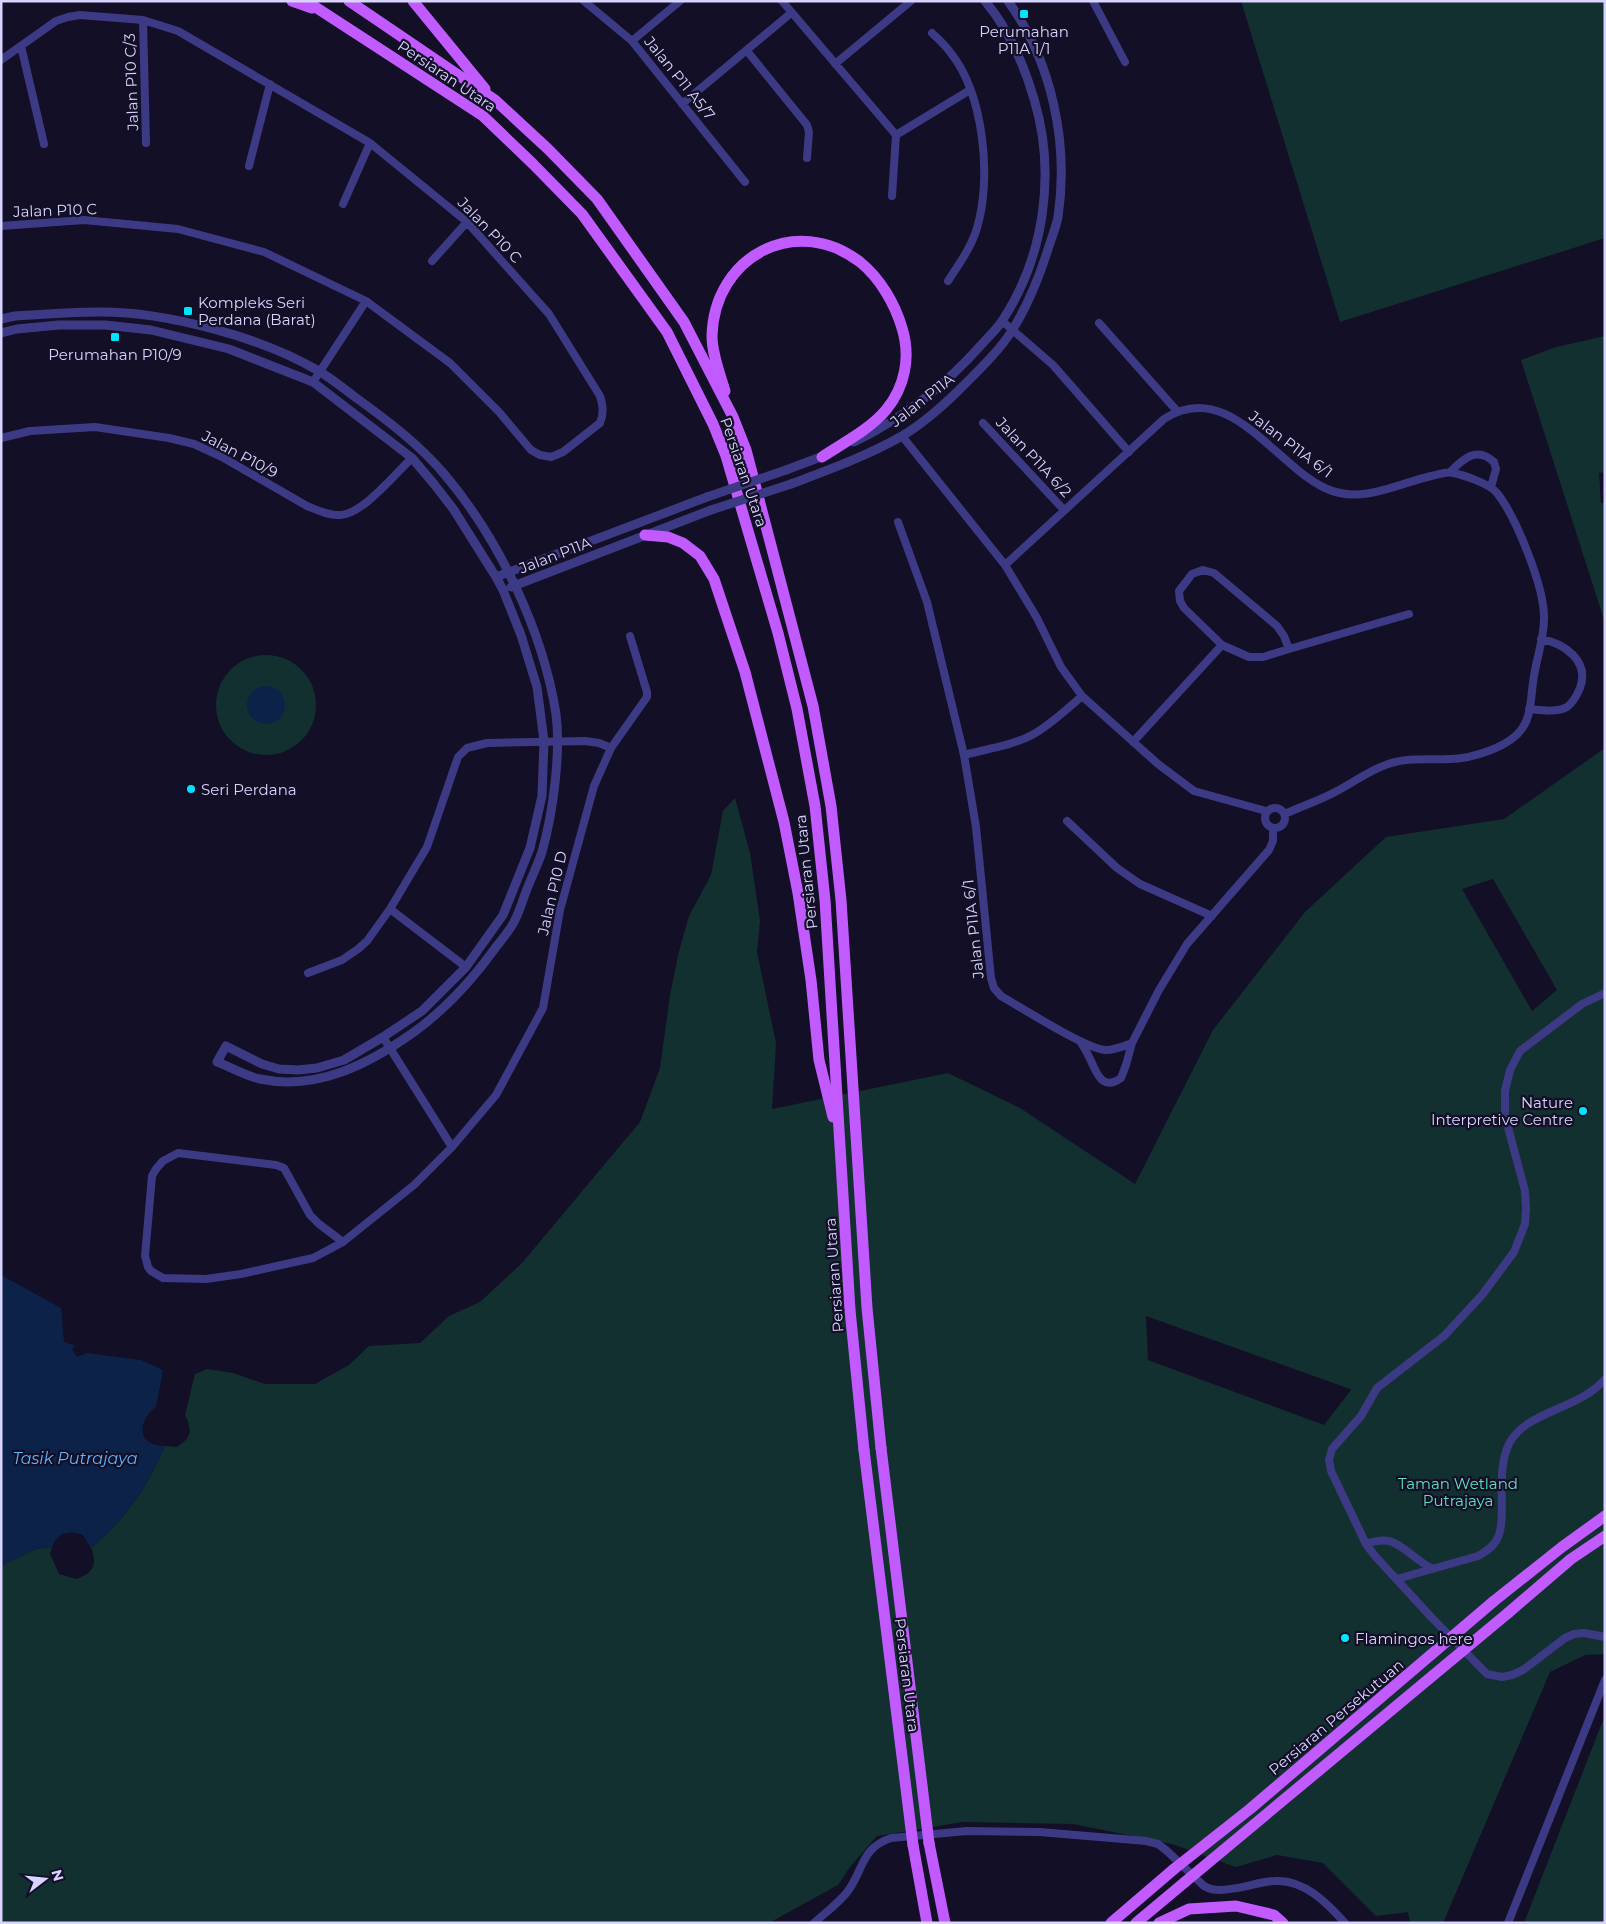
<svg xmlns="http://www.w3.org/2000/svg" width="1606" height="1924" font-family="Montserrat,sans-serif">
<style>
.green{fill:#12302f;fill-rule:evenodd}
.water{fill:#0c2248}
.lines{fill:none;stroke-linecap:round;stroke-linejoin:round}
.minor{stroke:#3d3a85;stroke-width:8}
.tertiary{stroke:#3d3a85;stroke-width:9}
.primary{stroke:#c25bff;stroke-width:11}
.tertiary-bridge{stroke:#3d3a85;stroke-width:9}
.primary-bridge{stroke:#c25bff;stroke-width:11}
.poi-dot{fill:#00e5ff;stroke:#130f26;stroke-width:2}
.labels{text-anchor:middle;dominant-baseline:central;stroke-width:4.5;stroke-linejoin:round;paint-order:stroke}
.poi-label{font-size:15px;fill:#d9d4ff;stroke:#130f26;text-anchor:start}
.street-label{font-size:15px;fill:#d9d4ff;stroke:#130f26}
.park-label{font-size:15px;fill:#5fe0c0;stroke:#130f26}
.water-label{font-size:16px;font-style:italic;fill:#62b6ff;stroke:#130f26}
</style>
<rect width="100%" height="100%" fill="#130f26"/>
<path class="green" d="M 1241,1 L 1605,1 L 1605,238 L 1340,322 Z
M 1605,336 L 1605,472 L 1599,473 L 1601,503 L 1605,503 L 1605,623 L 1521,360 L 1556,347 Z
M216 705a50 50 0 1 1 100 0a50 50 0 1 1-100 0Z
M 1605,748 L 1605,1654 L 1585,1655 L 1550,1672 L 1443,1923 L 1410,1923 L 1408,1912 L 1376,1916 L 1323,1863 L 1277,1855 L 1236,1867 L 1172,1844 L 1073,1824 L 963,1822 L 877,1836 L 850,1867 L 838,1885 L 769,1923 L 1,1923 L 1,1566 L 36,1549 L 52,1547 L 50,1554 L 59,1574 L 76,1579 C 93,1574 98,1564 91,1548 C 128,1516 145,1491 165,1446 L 177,1447 L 187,1439 L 190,1432 L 188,1421 L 185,1415 L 195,1374 L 207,1369 L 233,1373 L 265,1384 L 315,1384 L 349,1365 L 369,1346 L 420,1343 L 449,1316 L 480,1302 L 522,1263 L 640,1122 L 660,1068 L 670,995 L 679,951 L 689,916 L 711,875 L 723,811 L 735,798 L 750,853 L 760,921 L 757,952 L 776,1043 L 772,1109 L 948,1073 L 1020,1108 L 1135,1184 L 1213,1030 L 1305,912 L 1386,837 L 1504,819 ZM 1493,879 L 1557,990 L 1532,1011 L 1462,889 ZM 1146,1316 L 1350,1389 L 1351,1390 L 1324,1425 L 1148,1360 Z
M 1605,1715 L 1605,1923 L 1524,1923 Z"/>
<path class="water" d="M247 705a19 19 0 1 1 38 0a19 19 0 1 1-38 0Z
M 1,1275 L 61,1308 L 64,1342 L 76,1346 L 72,1349 L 77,1357 L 87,1353 L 141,1360 L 163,1370 L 156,1407 C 144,1415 134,1436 153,1444 C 156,1445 161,1446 165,1446 C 145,1491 128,1516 91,1548 L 83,1535 C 69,1530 58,1532 52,1547 L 36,1549 L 1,1566 Z"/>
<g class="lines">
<path class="minor" d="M 584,1 L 632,41 L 745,182
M 782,1 L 896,135 L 892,196
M 1093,1 L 1125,62
M 143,20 L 146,143
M 932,33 C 938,39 945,45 950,52 C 984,94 992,178 977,228 C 971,248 959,264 948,281
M 632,41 L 680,1
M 21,46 L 44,144
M 747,51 L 807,125 L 809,132 L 807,158
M 1,60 L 56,21 L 68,17 L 80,15 L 143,20 L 178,31 L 370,143 L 467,222 L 549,314 L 600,396 C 603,406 604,413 600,423 L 563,452 L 551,457 L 540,455 L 531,450 L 499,412 L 450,363 L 366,301 L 264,252 L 178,229 L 84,220 L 1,226
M 835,64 L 911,1
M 682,104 L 791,13
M 896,135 L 970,90
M 249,166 L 270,84
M 343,204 L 370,143
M 432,261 L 467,222
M 1002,321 L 1053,365 L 1129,452
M 1099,323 L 1177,411
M 313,382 L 366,301
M 983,423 L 1064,510
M 902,436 L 1005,565 L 1037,618 L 1061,667 L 1082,696 L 1158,764 L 1194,791 L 1266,811
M 1,438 L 30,431 L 95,427 L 169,438 L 194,444 L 222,457 L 307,506 C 317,510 329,516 340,515 C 362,515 396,473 412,458
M 1450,472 C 1464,458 1477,446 1494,462 L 1496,469 L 1491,487
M 898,522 L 927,602 L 964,755 L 976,827 L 991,978 L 994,988 L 1001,996 C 1022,1008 1086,1049 1106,1050 C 1115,1050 1124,1046 1132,1043 L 1159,990 L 1187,944 L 1269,850 L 1273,841 L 1273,829
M 1005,565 L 1164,419 C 1228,377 1275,465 1325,488 C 1360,505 1397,484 1431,476 C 1438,475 1446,471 1453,473 C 1464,475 1490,484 1497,493 C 1516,517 1545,588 1544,619 C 1544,638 1537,657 1534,676 C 1531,691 1532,714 1523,727 C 1511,747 1471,759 1449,759 C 1429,760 1407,757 1388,764 C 1370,770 1354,782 1337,791 C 1321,800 1302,806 1285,814
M 1203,570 L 1214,573 L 1277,626 L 1284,636 L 1289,649 L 1263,657 L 1249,657 L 1222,645 L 1184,608 L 1180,601 L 1179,591 L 1192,574 Z
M 1289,649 L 1409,614
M 1529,709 C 1540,710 1556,713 1567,707 C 1573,703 1577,695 1580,688 C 1590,661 1564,643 1541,639
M 1133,742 L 1222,645
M 964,755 C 986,749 1011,746 1032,735 C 1050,725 1066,710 1082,696
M1265 818a10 10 0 1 1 20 0a10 10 0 1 1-20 0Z
M 1067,821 L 1117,868 L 1140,884 L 1212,916
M 390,909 L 466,967
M 308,973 L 342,960 L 358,949 L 367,941 L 390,909 L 427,847 L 458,757 L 467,748 L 487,743 L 585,741 L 599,743 L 611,748
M 1605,993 L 1582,1004 L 1520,1051 L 1510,1070 L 1505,1091 L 1505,1116 L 1525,1191 L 1526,1209 L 1525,1224 L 1514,1252 L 1482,1295 L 1444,1336 L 1377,1388 L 1361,1416 L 1332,1449 L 1329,1460 L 1331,1471 L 1366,1544 L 1375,1556 L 1432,1618 L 1487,1674 L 1502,1677 L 1512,1675 L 1523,1670 L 1565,1638 L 1574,1634 L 1584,1633 L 1605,1637
M 383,1037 L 452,1147
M 1080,1041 C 1083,1046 1086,1050 1088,1055 C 1096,1069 1100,1093 1121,1078 L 1126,1065 L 1132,1043
M 343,1242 L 319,1224 L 310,1215 L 284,1168 L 276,1165 L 178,1153 L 163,1161 L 156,1169 L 152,1176 L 145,1256 L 148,1267 L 151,1271 L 163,1278 L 206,1279 L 241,1274 L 313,1258 L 343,1242 L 414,1185 L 452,1147 L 496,1095 L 543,1008 L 560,910 L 594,786 L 611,748 L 647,697 L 647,692 L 630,636
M 1366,1544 C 1391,1535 1397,1544 1416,1558 C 1421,1562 1427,1566 1433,1569
M 1397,1579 L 1478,1556 C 1485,1552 1492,1548 1496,1541 C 1509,1521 1494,1474 1509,1444 C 1525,1411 1579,1410 1605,1379
M 814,1923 C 825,1913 839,1903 848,1891 C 864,1869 861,1848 891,1838 L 967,1831 L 1040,1832 L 1146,1841 L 1158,1844 L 1167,1851 L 1204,1886 C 1214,1892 1225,1890 1237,1888 C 1250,1886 1263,1881 1275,1881 C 1304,1879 1327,1903 1345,1923
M 1508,1923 L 1605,1680"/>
<path class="tertiary" d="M 1,319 L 15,316 C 44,314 72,312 101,312 C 166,312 261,337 317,370 C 331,378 343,388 355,397 C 387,420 420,445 445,475 C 499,539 543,631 556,714 C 561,753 553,813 542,852 C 538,864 532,876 527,889 C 523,899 520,910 515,920 C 511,929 503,938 496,947 C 473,979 446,1009 414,1032 C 369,1064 317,1091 260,1079 C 245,1076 231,1067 217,1062 L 226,1046 L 262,1064 L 279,1069 L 298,1070 L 317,1068 L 344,1060 L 383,1037 L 422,1011 L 466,967 L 503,915 L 530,848 L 542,796 L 544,741 L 537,687 L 521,635 L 503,590 L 496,577 L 454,510 L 434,484 L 412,458 L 313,382 L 229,349 L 151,330 L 105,325 L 59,325 L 17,329 L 1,333
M 854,442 C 903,418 946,385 982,344 C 989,336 997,329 1002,321 C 1045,256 1056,172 1034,99 C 1024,65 1008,28 985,1
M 786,470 L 826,455
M 791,484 C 828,470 867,456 902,436 C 924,423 945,404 963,386 C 981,368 1000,350 1013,329 C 1029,303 1040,275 1049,246 C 1052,237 1056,227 1058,217 C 1069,143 1052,62 1008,1
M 496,577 L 707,497
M 511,587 L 711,510"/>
<path class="primary" d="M 292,1 L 312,8
M 306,1 L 483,116 L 533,164 L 582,214 L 667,332 L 713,424 L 726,456 L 778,633 L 797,709 L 815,806 L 825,900 L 850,1310 L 864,1450
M 349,1 L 495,100 L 548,149 L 597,199 L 684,322 L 733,417 L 746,450 L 813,706 L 831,806 L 841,900 L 867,1308 L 881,1448
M 413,1 L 485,89
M 725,391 C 720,374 712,354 712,336 C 714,256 796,213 860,262 C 880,278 895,304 902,328 C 911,357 905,387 886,410 C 869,430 843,443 822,457
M 645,535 L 668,537 L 683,543 L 700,556 L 714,579 L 745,672 L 784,822 L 798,893 L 811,980 L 819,1060 L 833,1117
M 1494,1601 L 1562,1547 L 1605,1516
M 1508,1613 L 1571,1559 L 1605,1536
M 929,1843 L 945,1923
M 913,1845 L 927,1923
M 1111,1923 L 1174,1869
M 1136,1923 L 1185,1882
M 1159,1923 L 1189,1909 L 1236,1906 L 1274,1915 L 1283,1923"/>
<path class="tertiary-bridge" d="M 707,497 L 786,470
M 711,510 L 791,484"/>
<path class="primary-bridge" d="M 881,1448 L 929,1843
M 864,1450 L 913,1845
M 1174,1869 L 1250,1809 L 1494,1601
M 1185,1882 L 1508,1613"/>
</g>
<g class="poi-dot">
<rect x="1019" y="9" width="10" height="10" rx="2.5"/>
<rect x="183" y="306" width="10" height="10" rx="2.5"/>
<rect x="110" y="332" width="10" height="10" rx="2.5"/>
<circle cx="191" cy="789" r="5"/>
<circle cx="1583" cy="1111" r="5"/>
<circle cx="1345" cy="1638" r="5"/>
</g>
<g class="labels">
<g class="poi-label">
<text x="1024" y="31" text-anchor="middle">Perumahan<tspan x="1024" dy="17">P11A 1/1</tspan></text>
<text x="198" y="302">Kompleks Seri<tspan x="198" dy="17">Perdana (Barat)</tspan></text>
<text x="115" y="354" text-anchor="middle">Perumahan P10/9</text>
<text x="201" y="789">Seri Perdana</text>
<text x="1573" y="1102" text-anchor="end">Nature<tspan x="1573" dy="17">Interpretive Centre</tspan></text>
<text x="1355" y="1638">Flamingos here</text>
</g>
<g class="street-label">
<text transform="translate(447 76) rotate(34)">Persiaran Utara</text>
<text transform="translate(680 78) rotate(51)">Jalan P11 A5/7</text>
<text transform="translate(131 82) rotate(-92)">Jalan P10 C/3</text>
<text transform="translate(55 210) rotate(-2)">Jalan P10 C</text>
<text transform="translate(490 230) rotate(46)">Jalan P10 C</text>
<text transform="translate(922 400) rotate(-38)">Jalan P11A</text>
<text transform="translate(1291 444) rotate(37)">Jalan P11A 6/1</text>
<text transform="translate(240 454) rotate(28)">Jalan P10/9</text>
<text transform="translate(1034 457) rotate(47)">Jalan P11A 6/2</text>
<text transform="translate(744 472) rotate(71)">Persiaran Utara</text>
<text transform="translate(555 555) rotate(-21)">Jalan P11A</text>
<text transform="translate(806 872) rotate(-96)">Persiaran Utara</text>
<text transform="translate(552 893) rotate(-77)">Jalan P10 D</text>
<text transform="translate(973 929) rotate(-96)">Jalan P11A 6/1</text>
<text transform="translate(834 1275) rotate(-94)">Persiaran Utara</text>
<text transform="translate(907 1675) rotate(83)">Persiaran Utara</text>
<text transform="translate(1336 1717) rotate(-40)">Persiaran Persekutuan</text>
</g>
<g class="park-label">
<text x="1458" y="1483">Taman Wetland<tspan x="1458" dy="17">Putrajaya</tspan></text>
</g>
<g class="water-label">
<text x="75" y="1458">Tasik Putrajaya</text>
</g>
</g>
<rect width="1606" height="1924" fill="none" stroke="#d9d4ff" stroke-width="5"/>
<g transform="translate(45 1879) rotate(74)" stroke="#130f26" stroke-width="4" paint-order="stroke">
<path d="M0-4L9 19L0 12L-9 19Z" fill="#d9d4ff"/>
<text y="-8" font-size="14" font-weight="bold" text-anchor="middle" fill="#d9d4ff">N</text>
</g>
</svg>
